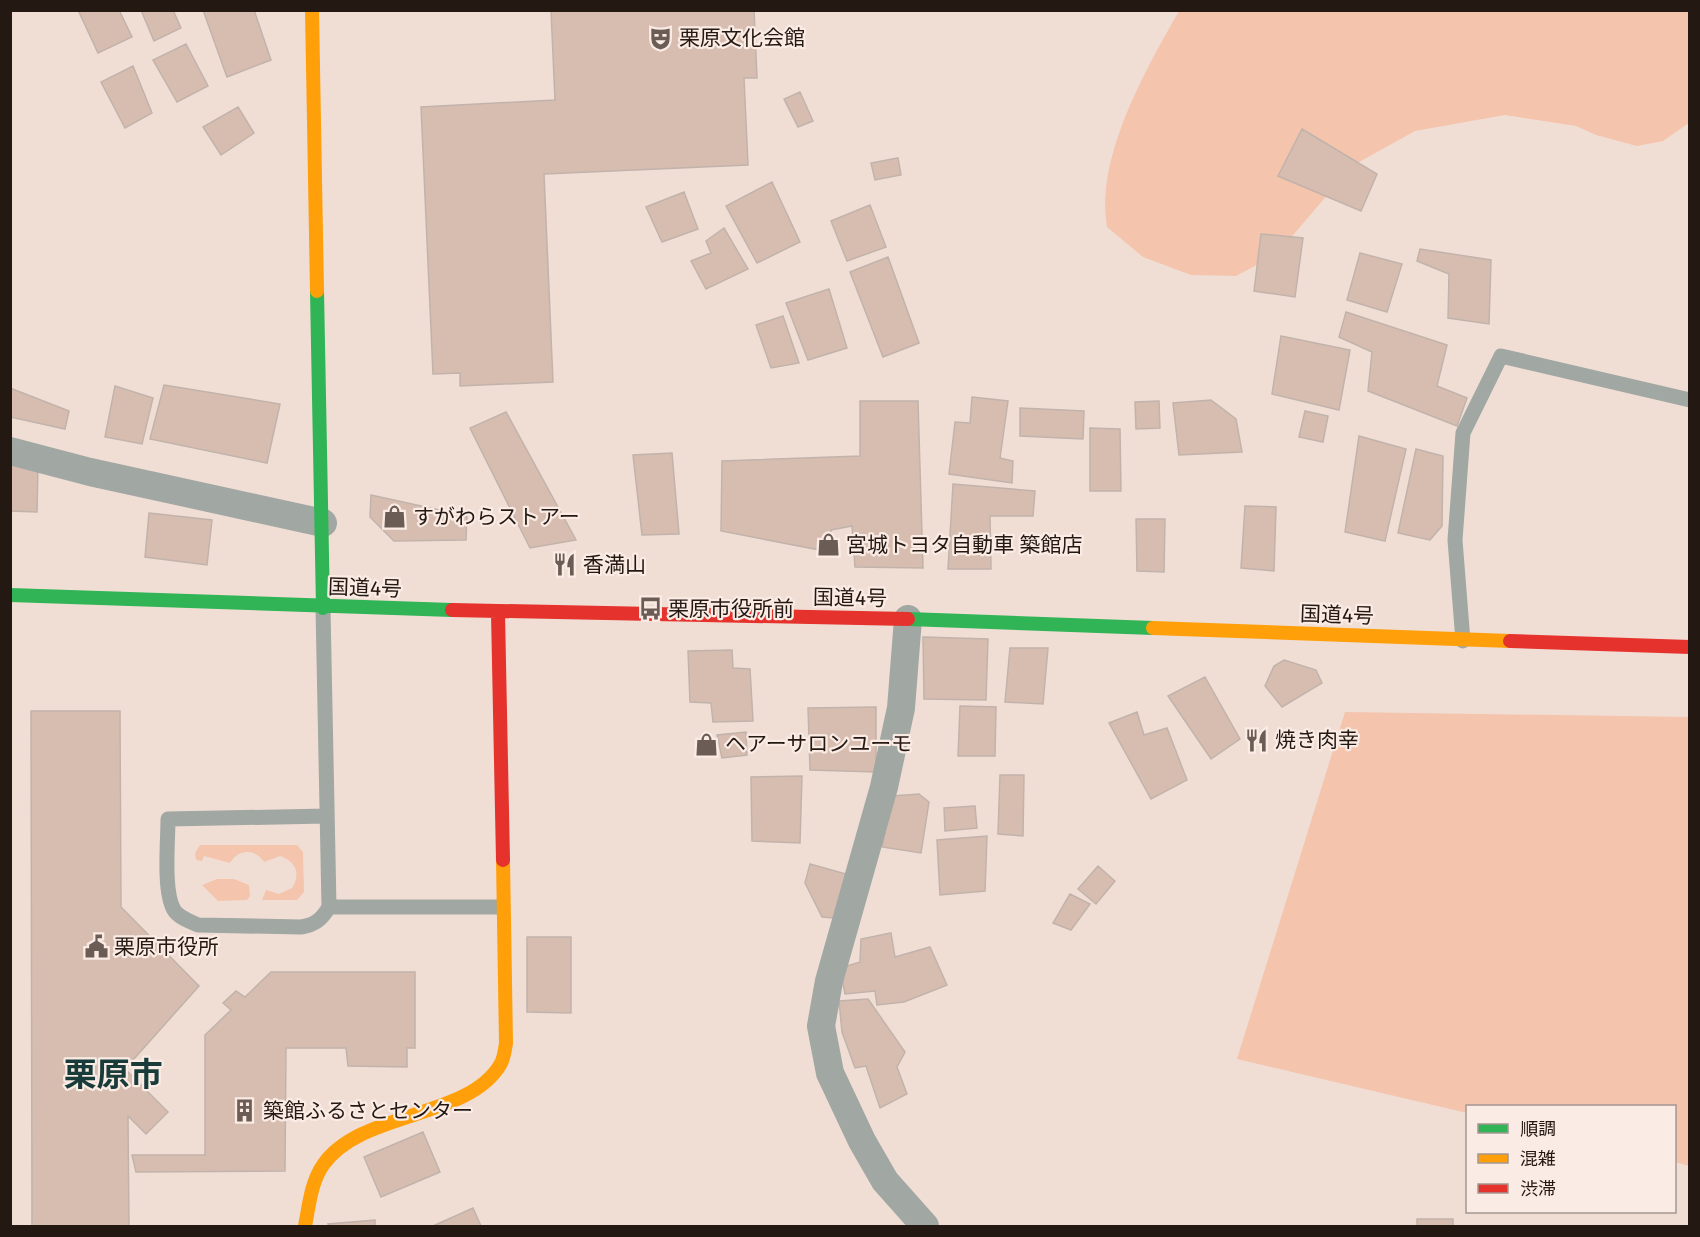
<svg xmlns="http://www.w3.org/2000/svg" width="1700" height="1237" font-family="'Fira Sans','Noto Sans JP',sans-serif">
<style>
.green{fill:#f4c4ad}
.building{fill:#d7bdb0;stroke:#c1b3ab;stroke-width:1.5}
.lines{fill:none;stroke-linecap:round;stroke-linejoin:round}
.lane{stroke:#a1a7a2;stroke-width:15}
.street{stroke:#a1a7a2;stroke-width:28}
.fast{stroke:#30b455;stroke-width:14}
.slow{stroke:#ff9f0a;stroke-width:14}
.jam{stroke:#e5322d;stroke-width:14}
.labels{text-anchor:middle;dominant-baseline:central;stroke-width:4.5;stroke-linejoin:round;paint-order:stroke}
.poi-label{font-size:21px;fill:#241812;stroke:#faece5;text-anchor:start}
.street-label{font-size:21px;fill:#241812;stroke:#faece5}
.town-label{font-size:33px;font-weight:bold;fill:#193c3b;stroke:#faece5}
</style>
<rect width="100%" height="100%" fill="#f0ded5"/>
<path class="green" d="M 1179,11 L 1689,11 L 1689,123 L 1663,141 L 1637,146 L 1596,135 L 1576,126 L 1505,115 L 1415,131 L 1352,166 L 1277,254 L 1236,276 L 1191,275 L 1143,257 L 1107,227 C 1095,158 1146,69 1179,11 Z
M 1345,712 L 1689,717 L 1689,1166 L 1675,1162 L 1674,1106 L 1468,1106 L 1467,1113 L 1237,1059 Z
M 200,845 L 297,845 L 303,852 L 304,892 L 297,900 L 262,900 L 266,890 L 279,894 L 292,888 C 301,874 296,861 280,856 L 264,862 C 255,848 238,849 230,863 L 204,856 L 202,861 L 196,860 L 195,853 Z
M 217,879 L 234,879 L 249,885 L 250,896 L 247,900 L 218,901 L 202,885 Z"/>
<path class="building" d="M 83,10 L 119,10 L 132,37 L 98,53 L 79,12 Z
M 141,10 L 173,10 L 181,28 L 154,41 Z
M 203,10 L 254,10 L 271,60 L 227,77 Z
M 551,10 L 754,10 L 757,78 L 744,78 L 748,165 L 544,174 L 553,382 L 460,386 L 460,373 L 433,374 L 421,107 L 555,100 Z
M 186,44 L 208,86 L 177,102 L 153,60 Z
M 133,66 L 152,113 L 125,128 L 101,82 Z
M 800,92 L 813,121 L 798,127 L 784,99 Z
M 238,107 L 254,133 L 221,155 L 203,127 Z
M 1302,129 L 1377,174 L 1361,211 L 1278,176 Z
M 898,158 L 901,175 L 875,180 L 871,163 Z
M 772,182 L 800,242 L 757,263 L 726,206 Z
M 684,192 L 698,229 L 662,242 L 646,207 Z
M 870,205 L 886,247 L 847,261 L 831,221 Z
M 724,228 L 748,269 L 706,289 L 691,261 L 711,253 L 706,241 Z
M 1261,234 L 1303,238 L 1295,297 L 1254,291 Z
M 1420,249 L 1491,260 L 1489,324 L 1448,318 L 1449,274 L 1417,261 Z
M 1360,253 L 1402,264 L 1387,312 L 1347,300 Z
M 888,257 L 919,343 L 883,357 L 850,272 Z
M 829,289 L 847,348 L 808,360 L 786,303 Z
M 1346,312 L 1447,345 L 1437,386 L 1467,398 L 1457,426 L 1368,391 L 1372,352 L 1339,337 Z
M 783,316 L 799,363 L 771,368 L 756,325 Z
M 1281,336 L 1350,350 L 1339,410 L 1272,394 Z
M 164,385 L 280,404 L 267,463 L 150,439 Z
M 115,386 L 153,398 L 142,444 L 105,437 Z
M 10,388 L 69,411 L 65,429 L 10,417 Z
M 972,397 L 1008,401 L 1000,458 L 1013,461 L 1012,483 L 949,474 L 955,422 L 970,423 Z
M 1211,400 L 1236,419 L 1242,452 L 1179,455 L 1173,403 Z
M 860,401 L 918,401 L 923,568 L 855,567 L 852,526 L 831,530 L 830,552 L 721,531 L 722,461 L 860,456 Z
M 1159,401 L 1160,428 L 1136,429 L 1135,402 Z
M 1020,408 L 1084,411 L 1083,439 L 1020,436 Z
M 1305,411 L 1328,416 L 1323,442 L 1299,437 Z
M 506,412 L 576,540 L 530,548 L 470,428 Z
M 1090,428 L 1120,429 L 1121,491 L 1090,491 Z
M 1359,436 L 1406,449 L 1385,541 L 1345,532 Z
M 1416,449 L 1443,456 L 1442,526 L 1430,540 L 1398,533 Z
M 672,453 L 679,534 L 642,535 L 633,455 Z
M 10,464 L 38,466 L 37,512 L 10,511 Z
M 953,484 L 1035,491 L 1033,516 L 990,516 L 991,569 L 948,569 Z
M 371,495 L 467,516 L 466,540 L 394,541 L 370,517 Z
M 1245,506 L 1276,507 L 1274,571 L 1241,568 Z
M 149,513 L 212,520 L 207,565 L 145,557 Z
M 1136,519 L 1165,519 L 1164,572 L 1137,571 Z
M 923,637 L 988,639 L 986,700 L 924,699 Z
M 1010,648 L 1048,648 L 1043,704 L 1005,702 Z
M 732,650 L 733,668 L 750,669 L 753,721 L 713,722 L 711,703 L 690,702 L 688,651 Z
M 1284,660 L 1316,670 L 1322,683 L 1282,707 L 1265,686 L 1274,666 Z
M 1205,677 L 1240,739 L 1211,759 L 1168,696 Z
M 960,706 L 996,707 L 995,756 L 958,756 Z
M 876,707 L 876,772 L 810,770 L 808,708 Z
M 31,711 L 120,711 L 121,907 L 199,986 L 125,1069 L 168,1112 L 146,1134 L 128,1116 L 129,1226 L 32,1226 Z
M 1137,712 L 1144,735 L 1167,728 L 1187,780 L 1151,799 L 1109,723 Z
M 746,732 L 747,755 L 722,758 L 717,735 Z
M 1000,775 L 1024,775 L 1023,836 L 998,834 Z
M 802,776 L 800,843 L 752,841 L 751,777 Z
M 919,794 L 929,802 L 921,853 L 882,847 L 892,796 Z
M 975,806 L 977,828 L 945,831 L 944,808 Z
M 987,836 L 985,891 L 940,895 L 937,840 Z
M 810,864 L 846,874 L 834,918 L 822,917 L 805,883 Z
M 1098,866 L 1115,881 L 1096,904 L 1078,889 Z
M 1070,894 L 1090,904 L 1071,930 L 1053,923 Z
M 891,933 L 895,957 L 930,947 L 947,985 L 904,1002 L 877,1005 L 875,991 L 845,994 L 840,968 L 860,962 L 861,939 Z
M 527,937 L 571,937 L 571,1013 L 527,1012 Z
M 271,972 L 415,972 L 415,1048 L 407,1048 L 407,1067 L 348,1066 L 346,1048 L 286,1048 L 285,1171 L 136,1172 L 132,1155 L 205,1155 L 205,1035 L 231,1010 L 223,1003 L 236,991 L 245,997 Z
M 868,999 L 905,1052 L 897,1067 L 907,1094 L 880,1108 L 866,1066 L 855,1068 L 842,1032 L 839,1001 Z
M 423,1132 L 440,1172 L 381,1197 L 364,1157 Z
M 473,1208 L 481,1226 L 433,1226 Z
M 1417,1219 L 1453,1219 L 1453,1226 L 1417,1226 Z
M 375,1220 L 375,1226 L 329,1226 L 328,1224 Z"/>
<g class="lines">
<path class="lane" d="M 323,608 L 329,907 L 503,907
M 1463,641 L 1455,540 L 1463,433 L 1501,356 L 1690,400
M 327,816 L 168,819 C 168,842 163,891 174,910 C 179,918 190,921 198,925 L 301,927 C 315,925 322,919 329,907"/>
<path class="street" d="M 10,451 L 90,472 L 323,523
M 908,619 L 901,708 L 884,787 L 829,981 L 821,1026 L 830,1073 L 862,1141 L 885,1181 L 925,1226"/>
<path class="fast" d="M 317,291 L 323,608
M 10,595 L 452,610
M 908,619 L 1153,628"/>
<path class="slow" d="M 312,10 L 317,291
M 1153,628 L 1510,641
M 305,1226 C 309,1206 311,1182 323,1165 C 360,1111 468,1119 500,1065 C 504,1059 505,1050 506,1043 L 503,860"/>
<path class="jam" d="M 452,610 L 908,619
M 498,613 L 503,860
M 1510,641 L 1690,647"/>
</g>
<defs>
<symbol id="theatre-bare" viewBox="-9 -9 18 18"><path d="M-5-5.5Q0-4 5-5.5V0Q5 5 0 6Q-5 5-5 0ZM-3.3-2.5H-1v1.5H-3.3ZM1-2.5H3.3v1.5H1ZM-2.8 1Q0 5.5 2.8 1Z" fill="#6b5d56" stroke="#faece5" stroke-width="2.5" paint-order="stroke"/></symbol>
<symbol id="shop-bare" viewBox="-9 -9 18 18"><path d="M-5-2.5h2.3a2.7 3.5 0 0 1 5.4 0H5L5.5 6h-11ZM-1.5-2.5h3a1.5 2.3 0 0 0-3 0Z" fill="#6b5d56" stroke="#faece5" stroke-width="2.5" paint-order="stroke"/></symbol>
<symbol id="restaurant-bare" viewBox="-9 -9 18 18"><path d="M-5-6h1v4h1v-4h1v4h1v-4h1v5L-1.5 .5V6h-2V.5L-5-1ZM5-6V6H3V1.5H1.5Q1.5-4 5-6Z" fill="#6b5d56" stroke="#faece5" stroke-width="2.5" paint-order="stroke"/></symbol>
<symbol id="bus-bare" viewBox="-9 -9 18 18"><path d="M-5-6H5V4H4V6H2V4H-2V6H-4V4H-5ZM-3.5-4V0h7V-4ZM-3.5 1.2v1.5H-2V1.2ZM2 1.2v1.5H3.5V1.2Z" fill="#6b5d56" stroke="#faece5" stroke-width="2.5" paint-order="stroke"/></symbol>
<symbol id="civic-bare" viewBox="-9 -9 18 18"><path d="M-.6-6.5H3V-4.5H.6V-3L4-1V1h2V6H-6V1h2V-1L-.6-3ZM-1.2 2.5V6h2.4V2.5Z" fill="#6b5d56" stroke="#faece5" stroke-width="2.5" paint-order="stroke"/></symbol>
<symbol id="building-bare" viewBox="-9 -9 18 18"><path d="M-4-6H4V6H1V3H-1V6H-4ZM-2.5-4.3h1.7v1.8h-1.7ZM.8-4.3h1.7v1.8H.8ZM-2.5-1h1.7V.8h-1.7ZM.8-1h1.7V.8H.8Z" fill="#6b5d56" stroke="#faece5" stroke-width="2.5" paint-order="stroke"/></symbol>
</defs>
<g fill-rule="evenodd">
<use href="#theatre-bare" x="644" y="22" width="33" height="33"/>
<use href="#shop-bare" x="378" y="500" width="33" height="33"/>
<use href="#shop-bare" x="812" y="528" width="33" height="33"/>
<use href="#restaurant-bare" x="548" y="548" width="33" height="33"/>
<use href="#bus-bare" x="634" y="592" width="33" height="33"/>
<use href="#restaurant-bare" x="1240" y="724" width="33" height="33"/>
<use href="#shop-bare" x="690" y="728" width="33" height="33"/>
<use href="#civic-bare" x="80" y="930" width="33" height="33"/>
<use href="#building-bare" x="228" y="1094" width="33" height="33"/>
</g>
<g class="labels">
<g class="poi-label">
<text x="679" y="38">栗原文化会館</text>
<text x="413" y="517">すがわらストアー</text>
<text x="846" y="545">宮城トヨタ自動車 築館店</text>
<text x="583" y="565">香満山</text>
<text x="668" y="609">栗原市役所前</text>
<text x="1275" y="740">焼き肉幸</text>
<text x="725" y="744">ヘアーサロンユーモ</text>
<text x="114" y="947">栗原市役所</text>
<text x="263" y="1111">築館ふるさとセンター</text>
</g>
<g class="street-label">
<text transform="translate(365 588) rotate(2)">国道4号</text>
<text transform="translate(850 598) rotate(1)">国道4号</text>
<text transform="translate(1337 615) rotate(2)">国道4号</text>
</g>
<g class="town-label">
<text x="113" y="1075">栗原市</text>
</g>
</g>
<rect width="1700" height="1237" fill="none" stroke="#241812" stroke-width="24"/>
<rect x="1466" y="1105" width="210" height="108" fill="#faece5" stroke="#a49791" stroke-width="1.5"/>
<rect x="1478" y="1124" width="30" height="9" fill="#30b455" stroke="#a49791" stroke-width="1.5"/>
<text x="1520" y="1135" font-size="18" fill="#241812">順調</text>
<rect x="1478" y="1154" width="30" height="9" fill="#ff9f0a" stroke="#a49791" stroke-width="1.5"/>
<text x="1520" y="1165" font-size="18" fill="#241812">混雑</text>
<rect x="1478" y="1184" width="30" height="9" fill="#e5322d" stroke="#a49791" stroke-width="1.5"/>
<text x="1520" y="1195" font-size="18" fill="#241812">渋滞</text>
</svg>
